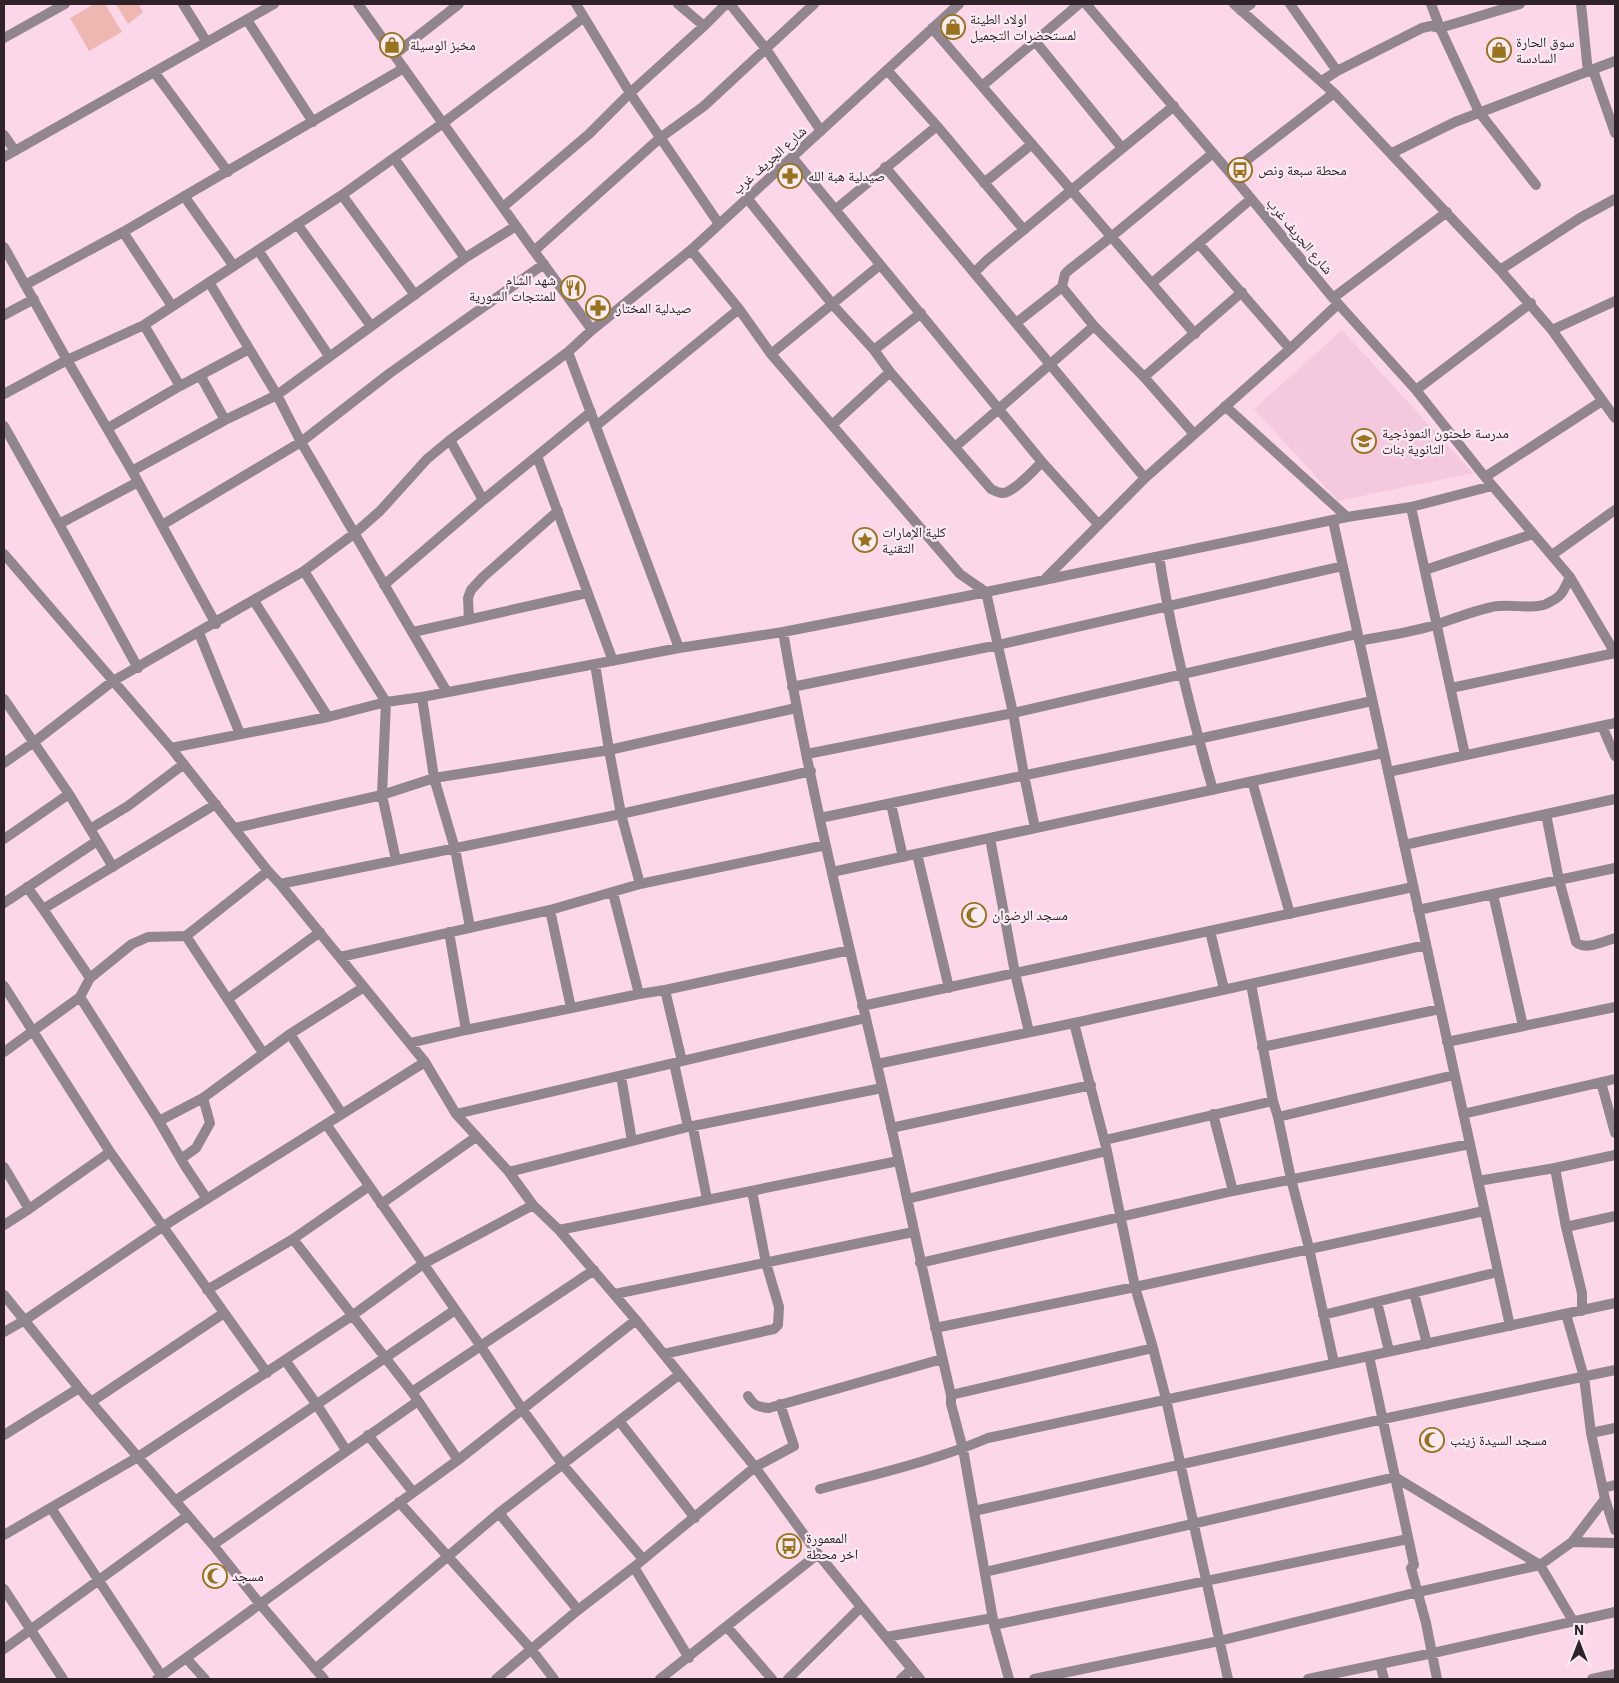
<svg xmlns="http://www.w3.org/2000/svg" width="1619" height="1683" font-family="'IBM Plex Sans','Noto Naskh Arabic',sans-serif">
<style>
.built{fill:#f4c9df}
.green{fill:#efb7b1}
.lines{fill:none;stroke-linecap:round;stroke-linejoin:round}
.minor{stroke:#918590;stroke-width:10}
.labels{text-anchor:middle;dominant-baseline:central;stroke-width:4.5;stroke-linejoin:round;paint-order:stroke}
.poi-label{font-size:14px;fill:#2f2229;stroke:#faebf3;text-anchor:start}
.street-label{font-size:14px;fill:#2f2229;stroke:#faebf3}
</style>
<rect width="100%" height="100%" fill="#fcd7e9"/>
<path class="built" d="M 1342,330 L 1473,473 L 1338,501 L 1254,409 Z"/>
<path class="green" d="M 94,4 L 105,4 L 122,32 L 89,51 L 70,18 Z
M 116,4 L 138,4 L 143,12 L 128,24 Z"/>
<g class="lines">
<path class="minor" d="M 183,4 L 206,41
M 358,4 L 534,251 L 592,330
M 576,4 L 630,93 L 719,224
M 678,4 L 704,26
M 730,4 L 766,49 L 821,131
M 1086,4 L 1230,173 L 1333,298 L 1416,390 L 1485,477 L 1570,577 L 1615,653
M 1234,4 L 1334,93 L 1500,270 L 1552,330 L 1615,418
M 1290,4 L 1337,71
M 1431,4 L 1440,28 L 1479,112 L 1536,185
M 1581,4 L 1588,72
M 1241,11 L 1251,4
M 247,20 L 313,122
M 932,28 L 1195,334
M 4,38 L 65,4
M 1035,41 L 1122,148
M 395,54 L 459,4
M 887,70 L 937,126 L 1024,230
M 1593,70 L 1615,133
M 155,73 L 228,172
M 1322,81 L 1337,71 L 1422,28 L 1431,26 L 1440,28 L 1520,4
M 982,86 L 1079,4
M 4,135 L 15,151
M 1392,153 L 1455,122 L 1615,61
M 4,157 L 274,4
M 792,157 L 1042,462 L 1098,524
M 394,158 L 465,258
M 885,167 C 973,270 1058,375 1145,478
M 1230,173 L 1334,93
M 984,183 L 1032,144
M 342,195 L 415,295
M 184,196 L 233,265
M 747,198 L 833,305 L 874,350 L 890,372 L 991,489 C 995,491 998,493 1003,493 C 1014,492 1034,470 1042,462
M 503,207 L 589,134 L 630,93 L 704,26 L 726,4
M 836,209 L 937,126
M 297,224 L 371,326
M 123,232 L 172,306
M 1199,244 L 1290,349
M 4,247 L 67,360 L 132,471 L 216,624
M 258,250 L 329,356
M 691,250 L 739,309 L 771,354 L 960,574 L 986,592 L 1013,713 L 1024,775 L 1035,828
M 534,251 L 660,138 L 704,106 L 814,4
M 1500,270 L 1580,218 L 1615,199
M 975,272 L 986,261 C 1049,209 1111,157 1174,106
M 209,282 L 277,395 L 301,442 L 447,692
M 1152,283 L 1251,199
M 25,285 L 123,232 L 404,68
M 1062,287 L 1094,326 L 1144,377 L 1194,434
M 1333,298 L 1447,212
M 4,315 L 34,299
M 1016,323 L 1062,287 L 1065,274 L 1069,270 L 1111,237 L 1213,153
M 144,325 L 180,386
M 1552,330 L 1615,301
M 874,350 L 921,313
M 568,352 L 679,648
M 771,354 L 880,265
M 200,375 L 225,420
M 1144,377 L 1242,292
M 1416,390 L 1531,303
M 4,394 L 67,360 L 144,325 L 342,195 L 443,123 L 583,18
M 1225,406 L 1347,517
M 832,425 L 890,372
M 4,426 L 59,524 L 138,668
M 596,426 L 739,309
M 108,428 L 180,386 L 249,349
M 450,440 L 483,500
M 955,447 L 1094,326
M 537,456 L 613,661
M 132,471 L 225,420 L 277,395 L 465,258 L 516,226
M 1485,477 L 1602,401
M 1411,507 L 1465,755
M 1333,521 L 1510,1326
M 59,524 L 138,482
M 162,525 L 301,442 L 390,373 L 544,264
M 4,554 L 171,748 L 268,871 L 280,884 L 425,1062 L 456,1114 L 509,1172 L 533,1205 L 559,1230 L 636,1320 L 755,1467 L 818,1554 L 920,1679
M 1552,555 L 1615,510
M 1159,556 C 1171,636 1191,713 1213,790
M 1425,570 L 1533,534
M 304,571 L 386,702 L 382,795 L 396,860
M 1046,578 L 1145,478 L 1290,349 L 1338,304
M 384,585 L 483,500 L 591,412
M 254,601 L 328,717
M 469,619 L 468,598 L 471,590 L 483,577 L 558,511
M 413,632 L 587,593
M 783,632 C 808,778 843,921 877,1065 C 903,1175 925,1285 951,1395 L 951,1404 L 963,1449 L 994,1625 L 1009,1679
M 199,633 L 240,734
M 1359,641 C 1384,636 1414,632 1438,624 C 1456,618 1473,611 1492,607 C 1509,603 1532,610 1546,604 C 1563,596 1562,593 1570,577
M 595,664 L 609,750 L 621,814 L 640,884
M 792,687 L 998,645 L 1343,566
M 1451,688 L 1615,653
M 422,697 L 434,778 L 455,849 L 470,927
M 4,699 L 69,794 L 113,867
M 1602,726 L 1615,756
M 171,748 L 328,717 L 386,702 L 422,697 L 679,648 L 783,632 L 967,596 L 1347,517 L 1411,507 L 1492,486
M 807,754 L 1013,713 L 1357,634
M 4,763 L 34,742 L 113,681 L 304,571 L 355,533 L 380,511 L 427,459 L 450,440 L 568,352 L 592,330 L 691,250 L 959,4
M 1388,772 L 1615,723
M 1252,781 L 1290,914
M 891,804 L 903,857
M 1546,814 L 1559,880 L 1576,942 C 1585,951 1604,941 1615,938
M 820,818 L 1198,739 L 1372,701
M 235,828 L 382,795 L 434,778 L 609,750 L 796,708
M 90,829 L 128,806 L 184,764
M 990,838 L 1015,973 L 1029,1032
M 4,839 L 69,794
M 1404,845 L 1615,799
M 917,854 L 949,988
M 832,872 L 1383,753
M 280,884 L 621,814 L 811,771
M 27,887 L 43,909 L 216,804
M 613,893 L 639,994
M 4,903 L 97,841
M 43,909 L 90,978
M 550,910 L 571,1008
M 1418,910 L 1493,894
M 1210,931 L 1224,989
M 449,932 L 466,1030
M 186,936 L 263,1053
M 340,957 L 550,910 L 640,884 L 826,845
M 1251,984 L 1273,1101 L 1278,1117 L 1291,1179 L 1309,1248 L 1334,1363
M 4,986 L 110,1152 L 267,1373
M 665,990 L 682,1061
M 80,997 L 159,1121 L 203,1098 L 290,1034 L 364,987
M 228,999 L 320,932
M 862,1006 L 1413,887
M 1074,1023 L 1107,1151 L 1135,1287 L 1153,1348 L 1166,1399 L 1228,1679
M 1523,1026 L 1493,894 L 1615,868
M 290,1034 L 342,1114
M 1447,1042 L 1615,1007
M 410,1043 L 466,1030 L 639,994 L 665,990 L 850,950
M 1262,1047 L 1440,1009
M 4,1052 L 80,997 L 90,978 L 132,944 L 148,937 L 186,936 L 268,871
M 674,1063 L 688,1127
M 877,1064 L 1074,1023 L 1426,945
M 621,1076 L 632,1141
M 1601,1082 L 1615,1133
M 456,1114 L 866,1018
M 1213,1114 L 1233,1191
M 1463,1114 L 1615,1079
M 156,1116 L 185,1166 L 207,1199
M 1278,1117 L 1454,1075
M 326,1124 L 480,1345 L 522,1409 L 563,1465 L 643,1559
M 693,1128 L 707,1199
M 891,1128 L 1091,1085
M 1105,1140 L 1273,1101
M 181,1159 L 196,1148 L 210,1123 L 203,1098
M 4,1167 L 29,1209
M 1555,1168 L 1566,1227 L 1582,1293 L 1582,1311
M 509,1172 L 688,1127 L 882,1088
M 1478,1181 L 1555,1168 L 1615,1155
M 907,1199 L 1107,1151
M 381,1204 L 476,1137
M 4,1225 L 29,1209 L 110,1152
M 1566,1227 L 1615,1216
M 559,1230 L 898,1161
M 293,1239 L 412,1392
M 920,1263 L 1233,1191 L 1470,1144
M 207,1290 L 293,1239 L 368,1187
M 1414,1293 L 1427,1344
M 615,1294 L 913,1232
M 4,1295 L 79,1388 L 213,1545 L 260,1604 L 324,1679
M 1377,1302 L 1389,1351
M 1566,1314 L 1584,1377 L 1591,1433 L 1605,1499
M 1323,1315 L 1498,1272
M 935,1328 L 1135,1287 L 1484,1211
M 4,1332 L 25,1320 L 162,1227 L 425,1062
M 664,1354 L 774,1329 L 778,1325 L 779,1307 L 766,1263 L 752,1191
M 1369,1356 L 1414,1565 L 1411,1568 L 1426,1623 L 1437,1679
M 285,1360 L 317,1405 L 346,1450
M 951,1395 L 1153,1348
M 748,1396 C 754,1406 758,1407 769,1408 L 942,1359
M 91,1402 L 224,1313
M 620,1422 L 695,1518
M 1591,1433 L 1615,1428
M 4,1435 L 79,1388
M 368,1435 L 413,1492
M 458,1460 L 412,1392 L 594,1270
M 1603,1488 L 1615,1485
M 820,1489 C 876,1474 934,1461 988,1438 L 1615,1303
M 175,1501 L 455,1310
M 399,1502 L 531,1649 L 554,1679
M 51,1508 L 161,1675
M 974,1511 L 1383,1419 L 1615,1370
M 499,1513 L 578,1610
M 4,1535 L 138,1457 L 353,1315 L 423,1264 L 533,1205
M 1572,1542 L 1615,1543
M 213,1545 L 418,1401
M 634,1567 L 689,1658
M 985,1572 L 1395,1477 L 1540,1565 L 1573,1621
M 4,1589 L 63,1679
M 994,1625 L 1408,1539
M 727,1627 L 772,1679
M 886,1637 L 993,1618
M 4,1649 L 187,1516
M 186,1658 L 205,1679
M 1380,1664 L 1384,1679
M 315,1669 L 499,1513 L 680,1374
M 157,1679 L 458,1460 L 636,1320
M 496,1679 L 578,1610 L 634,1567 L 755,1467 L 794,1446 L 780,1404
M 660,1679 L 818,1554
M 788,1679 L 861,1607
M 901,1679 L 912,1669
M 1034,1679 L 1219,1641 L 1418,1592 L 1540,1565 L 1572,1542 L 1605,1499 L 1615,1530
M 1308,1679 L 1433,1653 L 1615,1612
M 1592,1679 L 1615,1674"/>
</g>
<defs>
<symbol id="shop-ring" viewBox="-11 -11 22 22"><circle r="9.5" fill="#faebf3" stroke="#98721d" stroke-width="1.5"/><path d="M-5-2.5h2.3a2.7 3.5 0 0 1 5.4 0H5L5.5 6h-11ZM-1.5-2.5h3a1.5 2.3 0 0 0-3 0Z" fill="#98721d"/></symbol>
<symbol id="bus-ring" viewBox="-11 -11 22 22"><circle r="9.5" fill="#faebf3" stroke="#98721d" stroke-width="1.5"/><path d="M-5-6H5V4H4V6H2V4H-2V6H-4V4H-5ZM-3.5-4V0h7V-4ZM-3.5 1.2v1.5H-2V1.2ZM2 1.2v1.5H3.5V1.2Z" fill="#98721d"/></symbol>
<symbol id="pharmacy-ring" viewBox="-11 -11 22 22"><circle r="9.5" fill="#faebf3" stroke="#98721d" stroke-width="1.5"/><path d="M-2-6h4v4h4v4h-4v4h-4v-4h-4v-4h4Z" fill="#98721d"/></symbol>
<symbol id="restaurant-ring" viewBox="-11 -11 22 22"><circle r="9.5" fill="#faebf3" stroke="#98721d" stroke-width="1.5"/><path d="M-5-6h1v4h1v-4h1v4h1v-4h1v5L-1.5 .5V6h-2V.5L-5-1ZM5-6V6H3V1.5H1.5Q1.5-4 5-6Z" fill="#98721d"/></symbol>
<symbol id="school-ring" viewBox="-11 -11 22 22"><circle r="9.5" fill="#faebf3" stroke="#98721d" stroke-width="1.5"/><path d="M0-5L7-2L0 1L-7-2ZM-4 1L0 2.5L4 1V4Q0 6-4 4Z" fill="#98721d"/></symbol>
<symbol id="sight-ring" viewBox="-11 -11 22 22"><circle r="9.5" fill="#faebf3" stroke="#98721d" stroke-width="1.5"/><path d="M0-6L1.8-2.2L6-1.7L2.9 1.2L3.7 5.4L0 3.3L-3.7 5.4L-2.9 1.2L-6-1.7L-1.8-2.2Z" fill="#98721d"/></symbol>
<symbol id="mosque-ring" viewBox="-11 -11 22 22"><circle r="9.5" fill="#faebf3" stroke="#98721d" stroke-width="1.5"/><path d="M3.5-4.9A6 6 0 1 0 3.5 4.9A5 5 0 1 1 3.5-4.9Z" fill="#98721d"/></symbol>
</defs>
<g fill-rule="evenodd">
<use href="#shop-ring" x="939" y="13" width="28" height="28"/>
<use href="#shop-ring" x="378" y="31" width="28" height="28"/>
<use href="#shop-ring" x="1485" y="36" width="28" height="28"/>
<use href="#bus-ring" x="1226" y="156" width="28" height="28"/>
<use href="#pharmacy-ring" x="776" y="162" width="28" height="28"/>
<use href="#restaurant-ring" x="559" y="274" width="28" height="28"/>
<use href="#pharmacy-ring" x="584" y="294" width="28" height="28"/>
<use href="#school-ring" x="1350" y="427" width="28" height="28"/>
<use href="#sight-ring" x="851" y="526" width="28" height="28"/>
<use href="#mosque-ring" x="960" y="901" width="28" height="28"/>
<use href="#mosque-ring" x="1418" y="1426" width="28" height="28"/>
<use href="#bus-ring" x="775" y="1532" width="28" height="28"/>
<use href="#mosque-ring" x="201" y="1562" width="28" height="28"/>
</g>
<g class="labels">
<g class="poi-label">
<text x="970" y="19">اولاد الطينة<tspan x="970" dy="16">لمستحضرات التجميل</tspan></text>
<text x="1516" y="42">سوق الحارة<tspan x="1516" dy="16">السادسة</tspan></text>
<text x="410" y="45">مخبز الوسيلة</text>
<text x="1258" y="170">محطة سبعة ونص</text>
<text x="808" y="176">صيدلية هبة الله</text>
<text x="556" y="280" text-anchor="end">شهد الشام<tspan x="556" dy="16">للمنتجات السورية</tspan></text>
<text x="616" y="308">صيدلية المختار</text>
<text x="1382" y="433">مدرسة طحنون النموذجية<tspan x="1382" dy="16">الثانوية بنات</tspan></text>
<text x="882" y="532">كلية الإمارات<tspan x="882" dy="16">التقنية</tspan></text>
<text x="992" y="915">مسجد الرضوان</text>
<text x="1450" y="1440">مسجد السيدة زينب</text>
<text x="806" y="1538">المعمورة<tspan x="806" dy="16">اخر محطة</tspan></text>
<text x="232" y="1576">مسجد</text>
</g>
<g class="street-label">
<text transform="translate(769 160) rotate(-42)">شارع الجريف غرب</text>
<text transform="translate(1300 236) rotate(50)">شارع الجريف غرب</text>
</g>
</g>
<rect width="1619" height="1683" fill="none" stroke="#2f2229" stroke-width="10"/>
<g transform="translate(1579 1643)" stroke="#faebf3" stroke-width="4" paint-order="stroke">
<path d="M0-4L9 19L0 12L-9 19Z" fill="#2f2229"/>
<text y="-8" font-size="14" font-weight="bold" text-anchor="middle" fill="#2f2229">N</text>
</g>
</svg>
